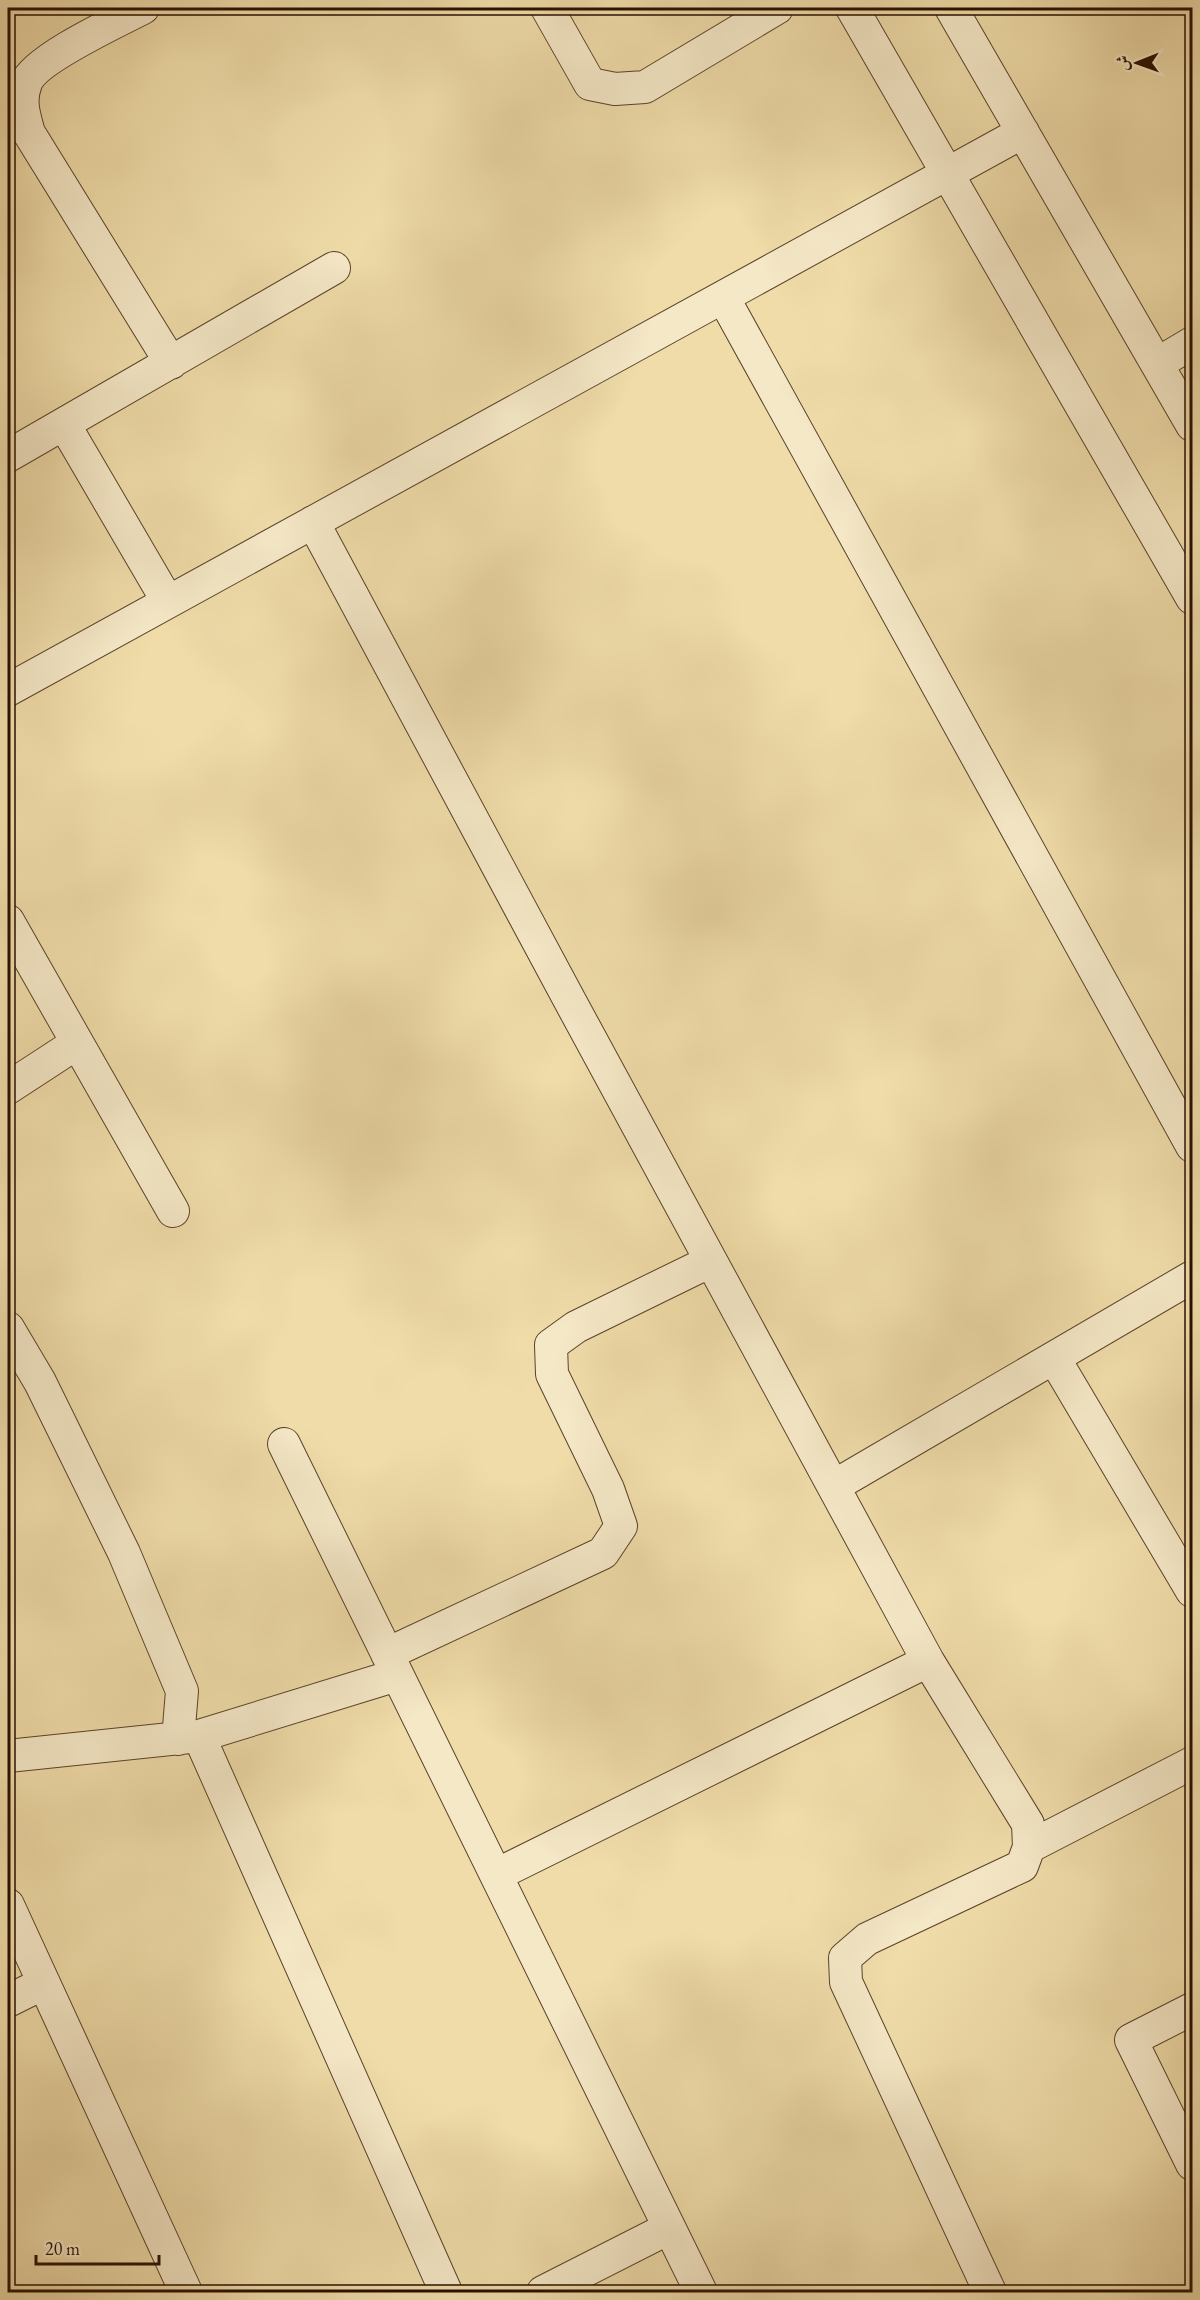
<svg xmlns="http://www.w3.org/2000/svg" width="1200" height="2300" font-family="'EB Garamond',Amiri,serif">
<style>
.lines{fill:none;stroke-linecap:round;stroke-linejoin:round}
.minor-casing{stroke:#5a422a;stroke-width:34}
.minor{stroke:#f5e8c7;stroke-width:32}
</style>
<rect width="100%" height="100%" fill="#efdca9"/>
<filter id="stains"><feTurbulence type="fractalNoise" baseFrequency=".00333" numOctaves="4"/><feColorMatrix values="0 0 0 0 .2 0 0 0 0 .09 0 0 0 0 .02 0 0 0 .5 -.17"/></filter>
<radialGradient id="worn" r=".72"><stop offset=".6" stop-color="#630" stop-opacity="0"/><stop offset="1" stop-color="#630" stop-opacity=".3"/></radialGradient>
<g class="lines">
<defs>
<path id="minor" d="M 143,8 C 118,21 35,59 26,83 C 19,101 24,115 29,133 L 171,363
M 547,8 L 590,84 L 615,89 L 645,87 L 777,8
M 852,8 L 1192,598
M 951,8 L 1192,425
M 723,297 L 1192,1146
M 1157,364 L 1192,343
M 64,424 L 168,602
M 8,456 L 334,268
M 313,522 L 570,1001 L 928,1661 L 1028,1824 L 1029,1847 L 1022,1866 L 867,1939 L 845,1958 L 846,1982 L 990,2292
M 8,690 L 1023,132
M 8,921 L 173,1211
M 8,1088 L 77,1043
M 8,1328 L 40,1382 L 124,1553 L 182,1691 L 178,1739
M 1054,1358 L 1192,1591
M 284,1444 L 701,2292
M 834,1486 L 1192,1277
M 387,1654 L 603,1553 L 621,1526 L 608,1489 L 552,1374 L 551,1345 L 576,1327 L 711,1261
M 199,1736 L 446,2292
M 8,1756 L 199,1736 L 397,1675
M 1029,1847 L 1192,1763
M 496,1875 L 928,1661
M 8,1905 L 186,2292
M 8,2001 L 44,1983
M 1192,2009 L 1131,2040 L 1192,2164
M 543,2292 L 669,2228"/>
</defs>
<use href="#minor" class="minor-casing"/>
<use href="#minor" class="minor"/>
</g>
<rect width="1200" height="2300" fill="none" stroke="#efdca9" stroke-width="30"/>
<rect x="9" y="9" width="1182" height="2282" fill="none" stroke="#280f00" stroke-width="3"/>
<rect x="15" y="15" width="1170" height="2270" fill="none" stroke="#280f00" stroke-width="1.5"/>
<g transform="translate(1137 63) rotate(269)" stroke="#f5e8c7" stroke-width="4.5" paint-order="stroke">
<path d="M0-4.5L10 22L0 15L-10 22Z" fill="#280f00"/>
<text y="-9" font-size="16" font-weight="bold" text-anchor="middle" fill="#280f00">ش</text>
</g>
<path d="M36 2255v9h123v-9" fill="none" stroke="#280f00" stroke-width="3"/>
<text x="45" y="2255" font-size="18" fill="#280f00" stroke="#f5e8c7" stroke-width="4.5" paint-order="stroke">20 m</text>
<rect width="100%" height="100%" filter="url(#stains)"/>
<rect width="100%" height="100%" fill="url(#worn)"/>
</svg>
